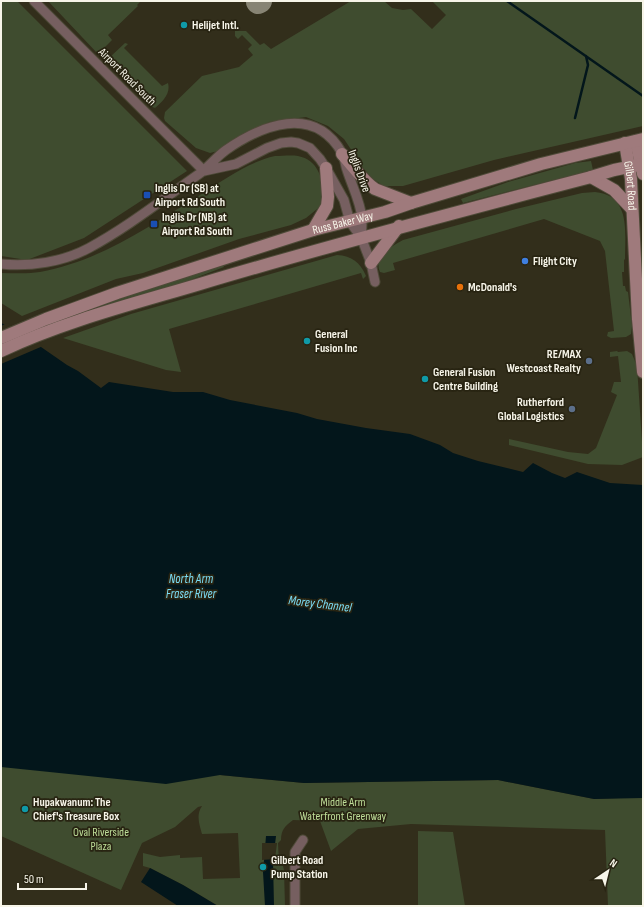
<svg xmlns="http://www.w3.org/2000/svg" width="644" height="907" font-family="'Sofia Sans Condensed',sans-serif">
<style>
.green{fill:#3f4c2f}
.water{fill:#03161b}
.pier{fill:#322e1b}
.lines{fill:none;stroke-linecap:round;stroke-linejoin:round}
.stream{stroke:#03161b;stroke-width:2.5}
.taxiway{stroke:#878474;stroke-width:24}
.street-casing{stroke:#4e4a38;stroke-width:11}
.secondary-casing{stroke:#4e4a38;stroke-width:14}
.street{stroke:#765f60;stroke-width:9}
.secondary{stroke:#9f7a7c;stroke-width:12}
.culture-dot{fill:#0f9aa8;stroke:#282412;stroke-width:1.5}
.transit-dot{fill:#1a4fb4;stroke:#282412;stroke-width:1.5}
.shop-dot{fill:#3f7fe0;stroke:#282412;stroke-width:1.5}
.food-dot{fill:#e8710a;stroke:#282412;stroke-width:1.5}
.service-dot{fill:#5c6f8a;stroke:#282412;stroke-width:1.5}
.labels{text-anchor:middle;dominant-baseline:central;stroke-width:3.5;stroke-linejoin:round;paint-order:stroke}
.poi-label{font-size:12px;font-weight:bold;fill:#f7f5e9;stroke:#282412;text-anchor:start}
.street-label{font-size:12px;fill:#f7f5e9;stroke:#282412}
.park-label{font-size:12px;fill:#bede99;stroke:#282412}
.water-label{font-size:13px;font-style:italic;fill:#7cdef6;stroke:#282412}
</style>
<rect width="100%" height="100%" fill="#322e1b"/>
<path class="green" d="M 1,1 L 17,1 L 187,171 L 84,238 L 27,260 L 1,256 Z
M 48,1 L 141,1 L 137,5 L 138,6 L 108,35 L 112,40 L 98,54 Z
M 351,1 L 384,1 L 392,8 L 403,10 L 411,9 L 432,29 L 446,15 L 432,1 L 643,1 L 643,126 L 494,160 L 403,186 L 384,186 L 373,179 L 364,169 L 344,139 L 328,126 L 306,117 L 269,122 L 222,150 L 210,153 L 196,148 L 165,121 L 164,118 L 165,112 L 202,76 L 239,67 L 253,55 L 248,49 L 252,45 L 242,35 L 238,39 L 235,36 L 235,31 L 246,31 L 260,45 L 264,43 L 271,49 Z
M 125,43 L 128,44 L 124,48 L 162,86 L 168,83 C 171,94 162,102 155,108 L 150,106 L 108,63 L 109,58 Z
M 275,156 C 282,156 291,155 298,156 C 322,161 324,185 322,205 L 306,218 L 291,225 L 239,239 L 143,273 L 116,279 L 22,316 L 1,303 L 1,273 C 14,273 28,274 40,272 C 100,261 150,226 200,195 C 224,180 248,162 275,156 Z
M 591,161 L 593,170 L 463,203 L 461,199 L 508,182 L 575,163 Z
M 595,192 C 631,195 625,232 625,259 L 624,260 L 624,272 L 622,272 L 623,286 L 625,286 L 626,291 L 628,292 L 632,326 L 631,334 L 626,337 L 611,338 L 607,336 L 608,332 L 614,331 L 605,251 L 600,241 L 544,219 L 393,263 L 395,270 L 384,273 L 380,272 C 373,257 392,246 403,240 L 516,209 L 582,193 Z
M 337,255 C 352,256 360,262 366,276 L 363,279 L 361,273 L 169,329 L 181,372 L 166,370 L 63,338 L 131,314 Z
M 223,265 L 224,267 L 182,283 L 99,309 L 98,305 Z
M 617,351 L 618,352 L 627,351 L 632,354 L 637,366 L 643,457 L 622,465 L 588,464 L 509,445 L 509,439 L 568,452 L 588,454 L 596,448 L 617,395 L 611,392 L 614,382 L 621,382 L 618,356 L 610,357 L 610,352 Z
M 1,743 L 220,775 L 304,783 L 498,780 L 594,799 L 643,797 L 643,906 L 608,906 L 605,830 L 411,824 L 358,829 L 331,851 L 320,821 L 293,820 C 285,826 281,830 281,840 L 278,843 L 279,864 L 283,866 L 284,870 L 285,906 L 218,906 L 183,885 L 150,868 L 143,866 L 143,853 L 160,857 L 180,855 L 180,858 L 202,857 L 203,879 L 240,878 L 238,833 L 202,834 C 199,823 196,815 202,806 L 198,807 L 175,827 L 142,843 L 121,890 L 1,836 Z
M 418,831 L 453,832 L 465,906 L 418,906 Z"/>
<path class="water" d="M 1,323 L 15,329 L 67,365 L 78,371 L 101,388 L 109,382 L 173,392 L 203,392 L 230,400 L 297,413 L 317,419 L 366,428 L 410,434 L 440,445 L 453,453 L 478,461 L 523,472 L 533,463 L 552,473 L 565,478 L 577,472 L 610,483 L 643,485 L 643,798 L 594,799 L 498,780 L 304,783 L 220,775 L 166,784 L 1,767 Z
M 266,836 L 276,836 L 273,861 L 274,906 L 265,906 L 263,872 Z
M 150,868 L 183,885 L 218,906 L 178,906 L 141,882 Z"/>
<path class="pier" d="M 7,323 L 16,327 L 43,346 L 1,364 L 1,326 Z
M 262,843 L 277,843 L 275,859 L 262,860 Z"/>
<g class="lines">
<path class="stream" d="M 507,1 L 643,96
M 575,118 L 588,65 L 586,56"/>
<path class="taxiway" d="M 258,2 L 260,1"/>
<defs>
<path id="street" d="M 34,1 L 204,171
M 204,171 L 236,164 L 267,148 L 281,143 L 291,142 L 298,143 L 310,148 L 320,159 L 326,168 L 344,200 L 350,222 L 361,237 L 371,263 L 375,282
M 1,264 C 30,267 63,262 89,248 C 128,227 163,199 199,174 C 209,167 216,157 226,150 C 262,125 314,104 342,153 C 345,158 345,165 347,170 C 352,186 361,203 362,219 C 362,225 362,231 361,237
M 295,906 L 295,852 L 303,840"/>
<g id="secondary">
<path d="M 636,141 L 643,174"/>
<path id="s1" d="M 625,143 L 631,179 L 638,319 L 643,372"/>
<path d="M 342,154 C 353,166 362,180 375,189 L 411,203"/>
<path d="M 591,177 L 614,190 L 632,209"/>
<path d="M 313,230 L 327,206 L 328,197 L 326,168"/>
<path d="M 371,263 L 399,226"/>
<path id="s2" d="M 1,338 L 46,319 L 117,293 L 313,230 L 385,212 L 411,203 L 541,164 L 643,139"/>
<path d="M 1,351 C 65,321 133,304 200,284 C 330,245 460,211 591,177 L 614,170 L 643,164"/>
</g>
</defs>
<use href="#street" class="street-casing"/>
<use href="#secondary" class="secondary-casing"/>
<use href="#street" class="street"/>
<use href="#secondary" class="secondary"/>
</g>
<g class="culture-dot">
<circle cx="184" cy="25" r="4"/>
<circle cx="307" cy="341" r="4"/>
<circle cx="425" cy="379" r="4"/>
<circle cx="25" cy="809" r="4"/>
<circle cx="263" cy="867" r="4"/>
</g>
<g class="transit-dot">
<rect x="143" y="191" width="8" height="8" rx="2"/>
<rect x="150" y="220" width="8" height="8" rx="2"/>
</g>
<circle class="shop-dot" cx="525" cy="261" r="4"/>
<circle class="food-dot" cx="460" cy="287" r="4"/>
<g class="service-dot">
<circle cx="589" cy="361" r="4"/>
<circle cx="572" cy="409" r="4"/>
</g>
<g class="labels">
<g class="poi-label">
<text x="192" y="25">Helijet Intl.</text>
<text x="155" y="188">Inglis Dr (SB) at<tspan x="155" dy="14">Airport Rd South</tspan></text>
<text x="162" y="217">Inglis Dr (NB) at<tspan x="162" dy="14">Airport Rd South</tspan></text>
<text x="533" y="261">Flight City</text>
<text x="468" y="287">McDonald's</text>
<text x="315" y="334">General<tspan x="315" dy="14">Fusion Inc</tspan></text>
<text x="581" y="354" text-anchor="end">RE/MAX<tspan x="581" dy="14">Westcoast Realty</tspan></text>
<text x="433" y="372">General Fusion<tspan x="433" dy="14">Centre Building</tspan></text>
<text x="564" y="402" text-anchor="end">Rutherford<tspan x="564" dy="14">Global Logistics</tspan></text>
<text x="33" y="802">Hupakwanum: The<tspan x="33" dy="14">Chief's Treasure Box</tspan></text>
<text x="271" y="860">Gilbert Road<tspan x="271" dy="14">Pump Station</tspan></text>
</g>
<g class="street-label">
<text transform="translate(127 77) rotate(45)">Airport Road South</text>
<text transform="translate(359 171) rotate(70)">Inglis Drive</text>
<text stroke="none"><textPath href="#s1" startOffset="43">Gilbert Road</textPath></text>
<text stroke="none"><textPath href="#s2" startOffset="361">Russ Baker Way</textPath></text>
</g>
<g class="park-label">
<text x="343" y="802">Middle Arm<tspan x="343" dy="14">Waterfront Greenway</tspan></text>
<text x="101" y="832">Oval Riverside<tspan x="101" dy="14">Plaza</tspan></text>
</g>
<g class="water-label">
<text x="191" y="579">North Arm<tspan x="191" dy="15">Fraser River</tspan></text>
<text transform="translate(320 604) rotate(7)">Morey Channel</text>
</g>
</g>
<rect width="644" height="907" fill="none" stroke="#f7f5e9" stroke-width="4"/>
<g transform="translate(608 871) rotate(35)" stroke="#282412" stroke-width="3" paint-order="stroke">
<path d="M0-3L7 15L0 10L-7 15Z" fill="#f7f5e9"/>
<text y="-6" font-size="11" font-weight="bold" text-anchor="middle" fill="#f7f5e9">N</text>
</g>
<path d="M18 883v6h68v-6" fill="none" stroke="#f7f5e9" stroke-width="2"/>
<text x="24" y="883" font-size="12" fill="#f7f5e9" stroke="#282412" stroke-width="3" paint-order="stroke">50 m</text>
</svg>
